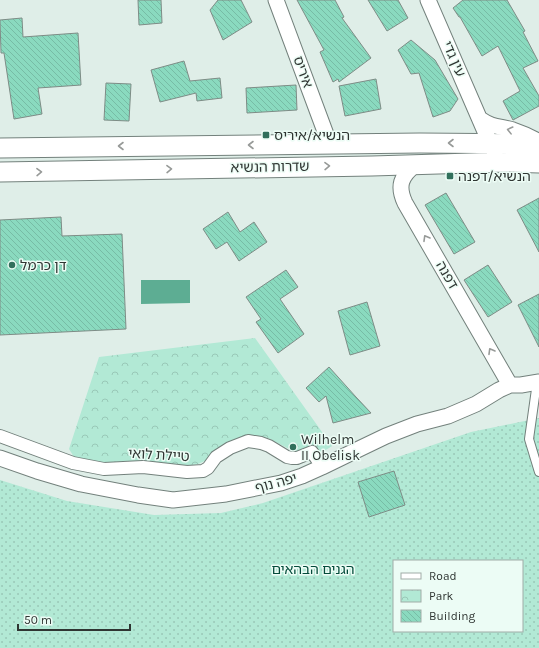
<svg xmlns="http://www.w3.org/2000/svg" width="539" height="648" font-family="Karla,'Noto Sans Hebrew',sans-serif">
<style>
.park{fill:url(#park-crowns)}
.garden{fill:url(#garden-dots);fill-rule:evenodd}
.water{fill:#5dad93}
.building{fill:url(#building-back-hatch);stroke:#7e8c86}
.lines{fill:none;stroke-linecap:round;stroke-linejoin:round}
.service-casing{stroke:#73817c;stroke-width:10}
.pedestrian-casing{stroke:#73817c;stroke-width:14}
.minor-casing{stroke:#73817c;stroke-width:17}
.tertiary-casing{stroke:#73817c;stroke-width:21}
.service{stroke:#fff;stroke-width:8}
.pedestrian{stroke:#fff;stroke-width:12}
.minor{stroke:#fff;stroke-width:15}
.tertiary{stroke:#fff;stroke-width:19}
.oneway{stroke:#979a98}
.poi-dot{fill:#31705c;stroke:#ecfcf5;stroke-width:1.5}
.labels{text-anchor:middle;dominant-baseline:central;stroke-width:3;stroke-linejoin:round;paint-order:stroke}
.street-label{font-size:14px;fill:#2f3532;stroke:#ecfcf5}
.poi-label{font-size:14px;fill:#2f3532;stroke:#ecfcf5;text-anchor:start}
.park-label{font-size:14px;fill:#034b3a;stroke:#ecfcf5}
</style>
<defs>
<pattern id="park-crowns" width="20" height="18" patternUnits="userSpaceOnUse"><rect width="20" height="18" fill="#b2e9d5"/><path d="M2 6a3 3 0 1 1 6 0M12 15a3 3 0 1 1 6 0" fill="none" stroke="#99c8b7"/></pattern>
<pattern id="garden-dots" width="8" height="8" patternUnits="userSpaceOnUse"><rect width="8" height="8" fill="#b2e9d5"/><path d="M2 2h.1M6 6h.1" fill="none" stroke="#99c8b7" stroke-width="1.8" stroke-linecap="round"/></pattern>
<pattern id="building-back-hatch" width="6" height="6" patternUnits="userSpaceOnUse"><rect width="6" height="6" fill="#8adabf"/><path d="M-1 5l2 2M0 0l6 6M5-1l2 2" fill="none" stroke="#77bca5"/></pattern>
</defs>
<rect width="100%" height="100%" fill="#dfeee8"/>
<path class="park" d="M 255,338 L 332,446 C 322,453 312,456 299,457 L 291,450 L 268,438 L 257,436 L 243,437 L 231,441 L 217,450 L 207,460 L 198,464 L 186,466 L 121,462 L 98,463 L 74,457 L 69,449 L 99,357 Z"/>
<path class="garden" d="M 539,418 L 539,648 L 0,648 L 0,480 L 67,501 L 154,515 L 221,513 L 263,503 L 471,432 ZM 394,561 L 522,561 L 522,631 L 394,631 Z"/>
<path class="water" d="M 141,280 L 190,280 L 190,303 L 141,304 Z"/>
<path class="building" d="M 138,0 L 161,0 L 162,23 L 139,25 Z
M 218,0 L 241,0 L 252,22 L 223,40 L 210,10 Z
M 297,0 L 335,0 L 344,17 L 342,18 L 371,58 L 339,82 L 338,79 L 333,82 L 320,52 L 324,50 Z
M 368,0 L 398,0 L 408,18 L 387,31 Z
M 463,0 L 507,0 L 525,31 L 523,32 L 538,61 L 523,68 L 539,96 L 539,106 L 513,120 L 503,101 L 520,91 L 498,46 L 482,56 L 460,17 L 459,17 L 453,8 Z
M 22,18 L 23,37 L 78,33 L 81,85 L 38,88 L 42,114 L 14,119 L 4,53 L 1,53 L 0,20 Z
M 411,40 L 435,60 L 458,99 L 450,111 L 433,117 L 419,73 L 411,74 L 398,50 Z
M 184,61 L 190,81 L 220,78 L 222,98 L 197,101 L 196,93 L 160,102 L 151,70 Z
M 376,79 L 381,109 L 345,116 L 339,86 Z
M 106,83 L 131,84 L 129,121 L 104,120 Z
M 296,85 L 297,110 L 247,113 L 246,88 Z
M 446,193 L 475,242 L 454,254 L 425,205 Z
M 539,198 L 539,252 L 517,210 Z
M 228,212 L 240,232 L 254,222 L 267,242 L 239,261 L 227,242 L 216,249 L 203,229 Z
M 61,217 L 62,236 L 122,234 L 126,329 L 0,335 L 0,220 Z
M 488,265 L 512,302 L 488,317 L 464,280 Z
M 286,270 L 298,287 L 280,299 L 304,334 L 278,353 L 256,322 L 261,319 L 246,297 Z
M 539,294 L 539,347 L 518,305 Z
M 367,302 L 380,346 L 350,355 L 338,311 Z
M 329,367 L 356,397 L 371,413 L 333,423 L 326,396 L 319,402 L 306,388 Z
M 394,471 L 405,505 L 369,517 L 358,482 Z"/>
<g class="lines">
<defs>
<path id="service" d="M 537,382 L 529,439 L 539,472"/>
<path id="pedestrian" d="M 0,436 L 73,463 L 104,469 L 143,467 L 187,472 L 203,471 L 208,468 L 216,457 L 230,448 L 248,441 L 261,443 L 269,446 L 287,457 L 292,458 L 297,458 L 312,452 L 322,467"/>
<path id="minor" d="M 276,0 L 330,145
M 428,0 L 490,143 L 495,153
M 480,119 C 493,128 499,126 513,130 C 522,133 531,137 539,142
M 415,165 C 401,176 397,186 405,203 L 510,385
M 0,458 L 37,471 L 81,484 L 138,495 L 173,500 L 226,494 L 281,483 L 302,476 L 322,467 L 361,448 L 386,436 L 417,424 L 448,416 L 476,404 L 499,390 L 510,385 L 521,385 L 539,382"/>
<path id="tertiary" d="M 0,148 L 420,143 L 539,144
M 0,172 L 372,166 L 505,162 L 539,163"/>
</defs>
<use href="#service" class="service-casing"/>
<use href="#pedestrian" class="pedestrian-casing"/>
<use href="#minor" class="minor-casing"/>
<use href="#tertiary" class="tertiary-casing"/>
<use href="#service" class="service"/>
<use href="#pedestrian" class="pedestrian"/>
<use href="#minor" class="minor"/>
<use href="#tertiary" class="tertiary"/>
</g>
<defs><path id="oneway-chevron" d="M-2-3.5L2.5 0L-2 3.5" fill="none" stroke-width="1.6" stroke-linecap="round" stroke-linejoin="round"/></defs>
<g class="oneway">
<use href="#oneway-chevron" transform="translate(510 130) rotate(-166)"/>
<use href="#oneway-chevron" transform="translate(451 143) rotate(180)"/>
<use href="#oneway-chevron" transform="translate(251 145) rotate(180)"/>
<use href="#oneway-chevron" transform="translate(121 146) rotate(180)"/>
<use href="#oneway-chevron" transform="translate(327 166) rotate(-1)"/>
<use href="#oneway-chevron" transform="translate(169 169) rotate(-1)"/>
<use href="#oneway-chevron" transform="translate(39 172) rotate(-1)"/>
<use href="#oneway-chevron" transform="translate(426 238) rotate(-120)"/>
<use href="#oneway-chevron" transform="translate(491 351) rotate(-120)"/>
</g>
<g class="poi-dot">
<rect x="262" y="131" width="8" height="8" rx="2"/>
<rect x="446" y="172" width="8" height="8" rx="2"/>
<circle cx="12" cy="265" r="4"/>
<circle cx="293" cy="447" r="4"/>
</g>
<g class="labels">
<g class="street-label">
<text transform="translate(454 59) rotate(66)">עין גדי</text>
<text transform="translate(303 72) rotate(70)">איריס</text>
<text transform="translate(270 167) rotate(-1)">שדרות הנשיא</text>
<text transform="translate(447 275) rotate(60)">דפנה</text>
<text transform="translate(159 455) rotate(3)">טיילת לואי</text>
<text transform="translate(276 483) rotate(-15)">יפה נוף</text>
</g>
<g class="poi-label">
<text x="274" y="135">הנשיא/איריס</text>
<text x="458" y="176">הנשיא/דפנה</text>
<text x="20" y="265">דן כרמל</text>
<text x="301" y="439">Wilhelm<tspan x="301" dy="16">II Obelisk</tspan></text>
</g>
<g class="park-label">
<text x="313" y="569">הגנים הבהאים</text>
</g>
</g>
<rect x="393" y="560" width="130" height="72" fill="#ecfcf5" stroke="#a0aca7"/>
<rect x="401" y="573" width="20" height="6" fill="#ffffff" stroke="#a0aca7"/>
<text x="429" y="580" font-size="12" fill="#2f3532">Road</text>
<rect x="401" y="590" width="20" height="12" fill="url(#park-crowns)" stroke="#a0aca7"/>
<text x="429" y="600" font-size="12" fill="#2f3532">Park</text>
<rect x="401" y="610" width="20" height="12" fill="url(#building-back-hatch)" stroke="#a0aca7"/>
<text x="429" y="620" font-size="12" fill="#2f3532">Building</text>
<path d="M18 624v6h112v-6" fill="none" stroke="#2f3532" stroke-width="2"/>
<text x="24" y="624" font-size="12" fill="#2f3532" stroke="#ecfcf5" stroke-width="3" paint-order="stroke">50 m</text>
</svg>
